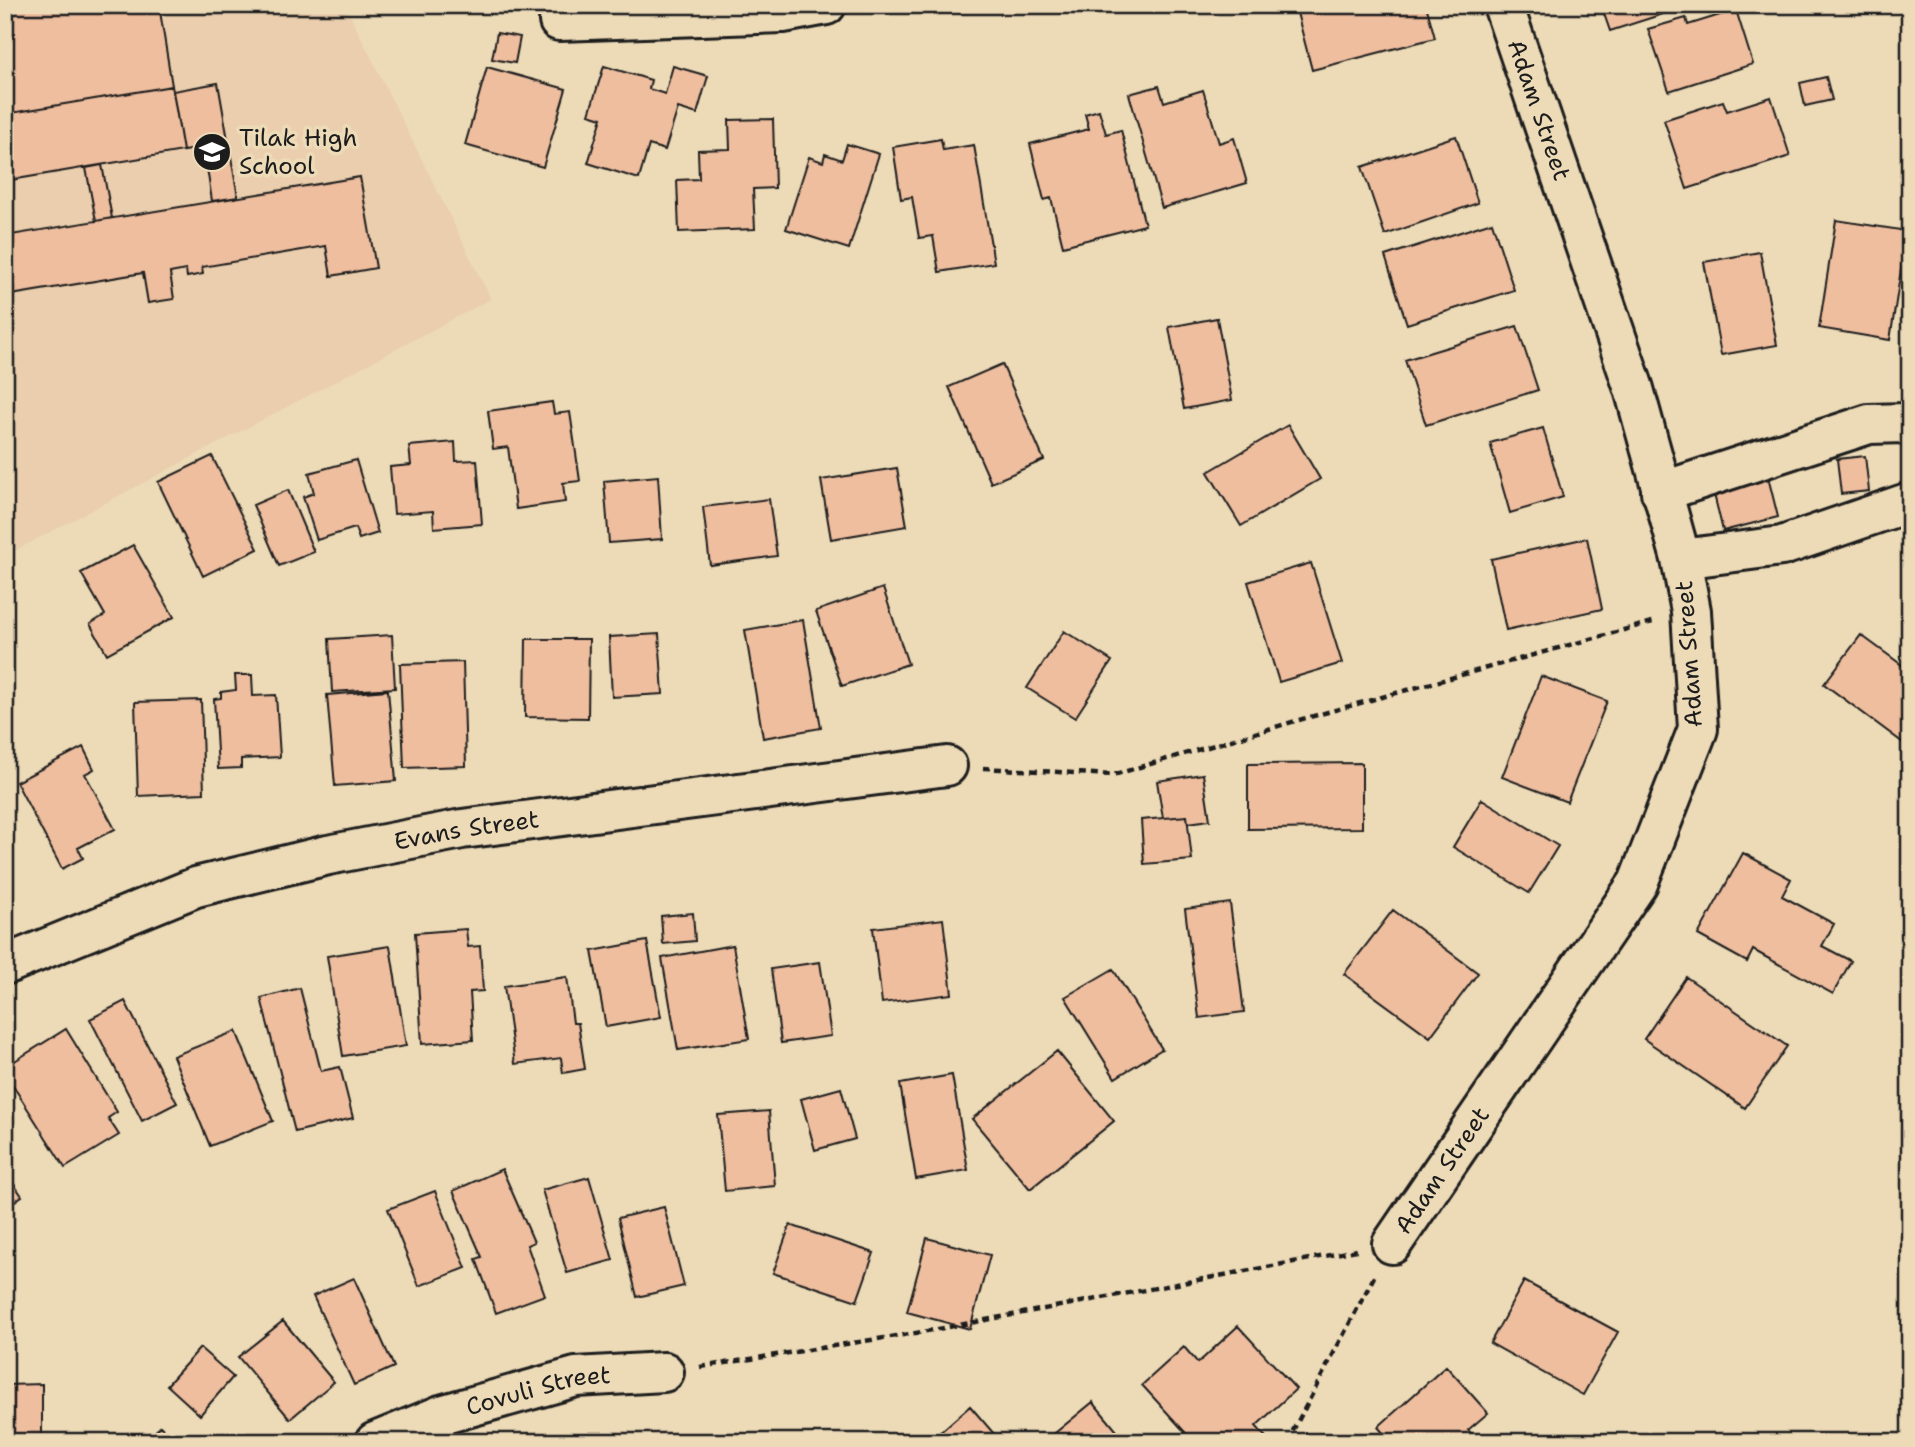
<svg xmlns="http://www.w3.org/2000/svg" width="1915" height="1447" font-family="'Shantell Sans',sans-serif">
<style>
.built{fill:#eacead}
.building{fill:#efbe9f;stroke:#1c1c1c;stroke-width:2}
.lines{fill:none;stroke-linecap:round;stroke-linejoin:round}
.minor-casing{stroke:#1c1c1c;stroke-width:44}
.path{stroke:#1c1c1c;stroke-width:4.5;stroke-dasharray:7 5;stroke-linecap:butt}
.minor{stroke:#eddbb8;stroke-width:38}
.labels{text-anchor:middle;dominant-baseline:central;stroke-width:7;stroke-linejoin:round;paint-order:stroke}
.street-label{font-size:24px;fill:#1c1c1c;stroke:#eddbb8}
.poi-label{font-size:24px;fill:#1c1c1c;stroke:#eddbb8;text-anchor:start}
</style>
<rect width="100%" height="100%" fill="#eddbb8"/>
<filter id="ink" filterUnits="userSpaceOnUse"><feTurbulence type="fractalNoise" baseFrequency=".0143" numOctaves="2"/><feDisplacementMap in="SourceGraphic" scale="14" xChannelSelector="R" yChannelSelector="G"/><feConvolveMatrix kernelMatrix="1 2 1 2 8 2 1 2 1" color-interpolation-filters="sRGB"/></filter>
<g filter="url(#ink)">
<path class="built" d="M 5,5 L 345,5 L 491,299 L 5,556 Z"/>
<path class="building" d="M 24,5 L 159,5 L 172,86 L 5,114 L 5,8 Z
M 1295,5 L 1426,5 L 1435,38 L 1312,70 Z
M 1601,5 L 1691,5 L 1610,31 Z
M 1736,10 L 1753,64 L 1669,91 L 1648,29 L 1686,18 L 1688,25 Z
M 497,33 L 520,37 L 515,63 L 492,59 Z
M 604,66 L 651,80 L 649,89 L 665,94 L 673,66 L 708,76 L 697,114 L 678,108 L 665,150 L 649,145 L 639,179 L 588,163 L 602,118 L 589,114 Z
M 487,67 L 566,89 L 543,167 L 465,145 Z
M 1826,77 L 1832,100 L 1805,106 L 1800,83 Z
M 218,83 L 238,197 L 212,201 L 204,148 L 183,151 L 173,91 Z
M 172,86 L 183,151 L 5,181 L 5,114 Z
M 1159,86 L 1164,102 L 1203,90 L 1219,143 L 1234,138 L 1247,183 L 1162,208 L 1129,94 Z
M 1771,97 L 1790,156 L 1687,189 L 1664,120 L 1723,101 L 1727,111 Z
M 1099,110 L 1106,134 L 1121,130 L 1145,225 L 1063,246 L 1051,198 L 1044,200 L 1030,144 L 1089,129 L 1085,114 Z
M 773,119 L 775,188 L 753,189 L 755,229 L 679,232 L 677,180 L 699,179 L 698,150 L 730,149 L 729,120 Z
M 1456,136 L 1478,203 L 1385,235 L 1362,167 Z
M 941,139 L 943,150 L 974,145 L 994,263 L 939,272 L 933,236 L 919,238 L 912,197 L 901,199 L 893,147 Z
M 847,144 L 879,154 L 849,249 L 786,229 L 809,157 L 823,162 L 825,154 L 842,160 Z
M 102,165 L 112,218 L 96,221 L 86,168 Z
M 360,177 L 376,268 L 331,276 L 326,246 L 202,267 L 203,274 L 187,277 L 186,270 L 170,273 L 174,299 L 148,303 L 143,273 L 5,296 L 5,236 Z
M 1836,220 L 1907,231 L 1890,340 L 1819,328 Z
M 1492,222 L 1514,290 L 1407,324 L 1385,256 Z
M 1760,252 L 1777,345 L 1721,355 L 1704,262 Z
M 1217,318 L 1232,400 L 1184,409 L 1169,327 Z
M 1517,326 L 1538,390 L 1426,425 L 1405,360 Z
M 1002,364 L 1044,460 L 991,483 L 949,387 Z
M 552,402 L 554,414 L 570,412 L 580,481 L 563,483 L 565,502 L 516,509 L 508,447 L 493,449 L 488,411 Z
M 1288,425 L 1320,479 L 1241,526 L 1208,472 Z
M 1543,428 L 1563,497 L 1510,513 L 1490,443 Z
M 455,442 L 456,461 L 477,460 L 482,524 L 434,528 L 433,511 L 394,514 L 390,467 L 411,465 L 409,446 Z
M 212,456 L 258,549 L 203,576 L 158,482 Z
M 1865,456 L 1869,491 L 1841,494 L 1837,459 Z
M 356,460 L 378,533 L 359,539 L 355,528 L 317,540 L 303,497 L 314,493 L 309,473 Z
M 897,468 L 907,526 L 831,539 L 821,480 Z
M 1767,473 L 1778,517 L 1723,531 L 1712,486 Z
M 658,476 L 662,539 L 609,543 L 604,481 Z
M 288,490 L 314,552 L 279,566 L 253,505 Z
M 769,499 L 777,556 L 710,565 L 703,507 Z
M 1587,538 L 1602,609 L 1506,630 L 1491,559 Z
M 133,545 L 174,617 L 107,654 L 90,624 L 105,615 L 81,573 Z
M 1311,563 L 1342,663 L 1279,682 L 1248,582 Z
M 883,588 L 908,664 L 842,686 L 816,611 Z
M 803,620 L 821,728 L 763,738 L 745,630 Z
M 1064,631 L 1112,661 L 1075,718 L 1027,688 Z
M 659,634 L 663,694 L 612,697 L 609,637 Z
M 392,635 L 395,688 L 332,692 L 329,639 Z
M 1861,635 L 1910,671 L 1910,748 L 1824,684 Z
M 526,639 L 589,639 L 588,718 L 525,717 Z
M 463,662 L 466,766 L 404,768 L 400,664 Z
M 235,675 L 252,675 L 253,696 L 276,695 L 280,757 L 241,759 L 241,768 L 218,769 L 214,699 L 221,698 L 221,692 L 236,690 Z
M 1541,676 L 1607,701 L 1567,802 L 1502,777 Z
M 388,690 L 396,781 L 335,786 L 327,695 Z
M 201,700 L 204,793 L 138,796 L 135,702 Z
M 83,747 L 94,769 L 85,774 L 115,829 L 78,848 L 83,858 L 62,869 L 16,782 Z
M 1362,763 L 1362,828 L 1248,829 L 1248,764 Z
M 1203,774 L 1210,820 L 1188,823 L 1187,816 L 1163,818 L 1157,781 Z
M 1482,799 L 1558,846 L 1529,893 L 1453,847 Z
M 1187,816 L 1192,860 L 1144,864 L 1141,820 Z
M 1743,853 L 1791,879 L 1782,896 L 1834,924 L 1822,946 L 1851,961 L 1833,994 L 1753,950 L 1747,962 L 1698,935 Z
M 1230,903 L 1244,1012 L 1199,1018 L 1185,909 Z
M 1393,910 L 1478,973 L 1430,1037 L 1344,974 Z
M 693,913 L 695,941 L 663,944 L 661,916 Z
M 943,919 L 952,994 L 882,1003 L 873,928 Z
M 466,929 L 468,947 L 480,946 L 483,991 L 470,992 L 473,1040 L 422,1044 L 415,933 Z
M 647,941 L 661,1017 L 606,1027 L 592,951 Z
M 733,945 L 749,1039 L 678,1050 L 662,958 Z
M 390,946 L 406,1046 L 343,1056 L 327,956 Z
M 820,962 L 831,1036 L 781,1043 L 771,969 Z
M 1113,969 L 1162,1049 L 1115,1078 L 1065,997 Z
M 567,977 L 573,1023 L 578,1023 L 585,1069 L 563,1073 L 561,1058 L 515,1064 L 504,986 Z
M 1686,977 L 1787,1046 L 1745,1108 L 1644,1039 Z
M 300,988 L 321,1071 L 340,1067 L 353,1118 L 295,1132 L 261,998 Z
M 125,1001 L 177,1103 L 142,1121 L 90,1019 Z
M 66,1029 L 117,1112 L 108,1118 L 119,1135 L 65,1168 L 5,1073 L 5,1067 Z
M 236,1031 L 273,1121 L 210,1146 L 173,1056 Z
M 1057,1051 L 1114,1121 L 1030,1189 L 972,1119 Z
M 952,1075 L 968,1170 L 916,1179 L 900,1084 Z
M 841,1088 L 855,1139 L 815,1150 L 801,1099 Z
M 769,1111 L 775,1186 L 725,1191 L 718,1115 Z
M 502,1169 L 534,1242 L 527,1245 L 545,1295 L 496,1313 L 476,1259 L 482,1257 L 453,1191 Z
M 5,1171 L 22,1196 L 5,1208 Z
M 589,1177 L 613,1260 L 567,1273 L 542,1190 Z
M 435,1191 L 466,1268 L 419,1286 L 388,1209 Z
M 664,1207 L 684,1286 L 637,1297 L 618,1218 Z
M 790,1225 L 874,1253 L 857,1301 L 773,1273 Z
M 927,1238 L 990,1255 L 970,1329 L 907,1312 Z
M 354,1278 L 394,1367 L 354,1385 L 313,1296 Z
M 1524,1281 L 1618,1332 L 1583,1395 L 1490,1343 Z
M 283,1321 L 334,1382 L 290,1419 L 238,1357 Z
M 1238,1326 L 1296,1389 L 1256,1426 L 1270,1442 L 1194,1442 L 1142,1385 L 1184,1347 L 1198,1363 Z
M 200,1348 L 233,1377 L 200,1415 L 167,1385 Z
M 1446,1366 L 1488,1413 L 1468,1430 L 1479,1442 L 1391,1442 L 1378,1427 Z
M 42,1384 L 42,1442 L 5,1442 L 5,1385 Z
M 1093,1402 L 1126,1442 L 1044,1442 Z
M 970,1406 L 1001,1442 L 929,1442 Z
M 160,1426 L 177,1442 L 146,1442 Z"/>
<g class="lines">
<defs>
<g id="minor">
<path d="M 559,21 L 783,13 L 826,5"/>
<path d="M 1661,492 L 1869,424 L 1906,423 L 1910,427"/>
<path d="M 1681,559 L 1782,546 L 1910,502"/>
<path id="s1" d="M 5,965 L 196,887 L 328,855 L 462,829 L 947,766"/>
<path id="s2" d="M 1392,1244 L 1638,883 L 1698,729 L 1691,611 L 1681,559 L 1634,389 L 1503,5"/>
<path id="s3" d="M 375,1442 L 441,1415 L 576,1377 L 664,1372"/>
</g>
</defs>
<use href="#minor" class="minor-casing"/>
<path class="path" d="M 983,768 L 1113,775 L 1299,720 L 1656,621
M 700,1367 L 922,1332 L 1357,1250
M 1287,1442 L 1375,1275"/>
<use href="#minor" class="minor"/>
</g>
</g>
<defs>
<symbol id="school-disc" viewBox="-11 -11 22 22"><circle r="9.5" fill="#1c1c1c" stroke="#eddbb8"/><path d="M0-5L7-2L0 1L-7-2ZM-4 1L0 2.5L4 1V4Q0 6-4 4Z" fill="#fff"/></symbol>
</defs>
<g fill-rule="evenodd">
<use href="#school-disc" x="190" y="130" width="44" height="44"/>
</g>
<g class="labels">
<g class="street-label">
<text transform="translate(1539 110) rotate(71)">Adam Street</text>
<text transform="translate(1689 654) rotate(-94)">Adam Street</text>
<text stroke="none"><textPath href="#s1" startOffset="483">Evans Street</textPath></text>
<text stroke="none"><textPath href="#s2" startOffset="89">Adam Street</textPath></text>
<text stroke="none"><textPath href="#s3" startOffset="172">Covuli Street</textPath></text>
</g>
<g class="poi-label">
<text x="239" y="138">Tilak High<tspan x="239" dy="28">School</tspan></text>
</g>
</g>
<rect width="1915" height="1447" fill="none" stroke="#eddbb8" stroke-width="28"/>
<rect x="14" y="14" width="1887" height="1419" fill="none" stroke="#1c1c1c" stroke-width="2.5" filter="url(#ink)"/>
</svg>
